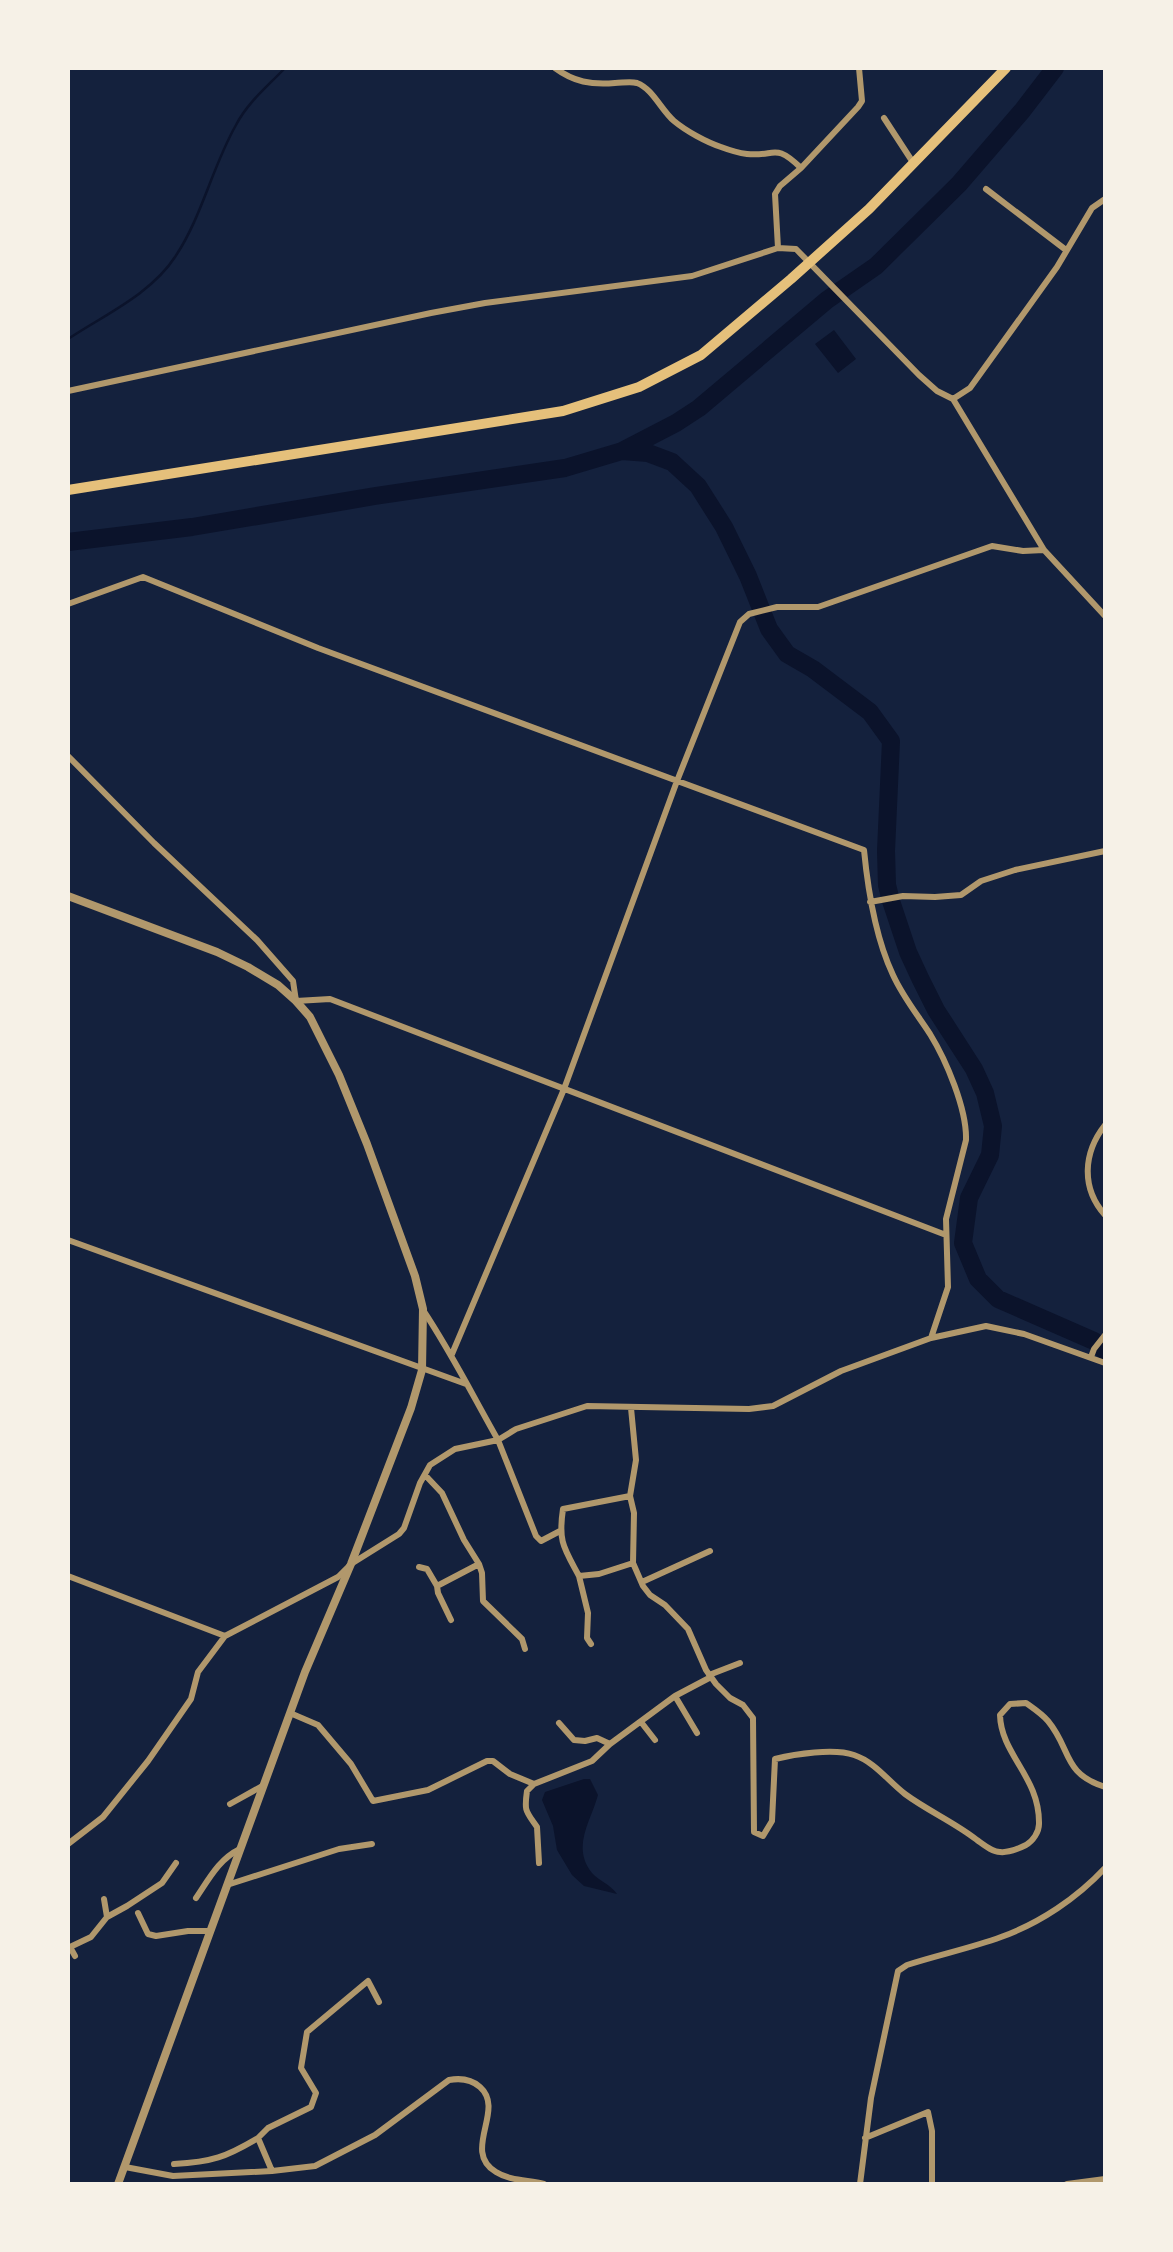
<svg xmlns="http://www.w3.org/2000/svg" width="1173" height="2252" font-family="'Playfair Display',serif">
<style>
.water{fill:#0b132b}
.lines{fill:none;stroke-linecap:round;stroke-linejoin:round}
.stream{stroke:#0b132b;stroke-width:2.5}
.river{stroke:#0b132b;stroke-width:18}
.minor{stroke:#b1986c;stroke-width:6}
.tertiary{stroke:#b1986c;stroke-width:8}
.primary{stroke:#e5c07b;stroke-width:10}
</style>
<rect width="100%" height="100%" fill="#14213d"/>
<path class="water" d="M 834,330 L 856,359 L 838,373 L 815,344 Z
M 584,1779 L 590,1779 L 598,1795 C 591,1821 571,1847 592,1873 C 599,1881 610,1884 617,1894 L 584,1886 L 572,1875 L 557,1850 L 553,1826 L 542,1800 L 545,1792 Z"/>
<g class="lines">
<path class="stream" d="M 68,339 C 104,315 151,294 175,257 C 202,217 212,167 236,125 C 248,102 267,87 285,68"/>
<path class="river" d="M 622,451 L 648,453 L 672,462 L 698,486 L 724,527 L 748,576 L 769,629 L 787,654 L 813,669 L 870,712 L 891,741 L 886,851 L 887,885 L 891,901 L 908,952 L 920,978 L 936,1010 L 974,1069 L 985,1093 L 993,1126 L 990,1155 L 969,1198 L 963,1243 L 978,1279 L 998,1299 L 1094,1341 L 1105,1351
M 68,542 L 192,527 L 375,496 L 565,468 L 622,451 L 676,423 L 699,408 L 827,300 L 876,266 L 959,184 L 1022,111 L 1055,68"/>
<path class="minor" d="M 555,68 C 574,82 591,85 615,83 C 622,83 630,81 637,83 C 653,89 661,110 674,121 C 686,131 706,142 721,147 C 729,150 739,153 747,154 C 776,157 774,142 801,168
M 884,118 L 914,164
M 986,189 L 1066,250
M 778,248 L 775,194 L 780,186 L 801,168 L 858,107 L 862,101 L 859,68
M 68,391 L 431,313 L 485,303 L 692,276 L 778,248 L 796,249 L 919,375 L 937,391 L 953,399 L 1044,550 L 1105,616
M 953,399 L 970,388 L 1057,267 L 1092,208 L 1105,199
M 68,604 L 143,577 L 318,648 L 864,850 C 868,891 875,937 893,975 C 903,997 917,1014 930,1034 C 946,1060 967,1109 966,1140 L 946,1219 L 948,1287 L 931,1338
M 68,756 L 154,843 L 257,940 L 293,981 L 296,1001 L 330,999 L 946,1235
M 870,902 L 903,896 L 935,897 L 961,895 L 981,881 L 1015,870 L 1105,851
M 1105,1125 C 1083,1153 1081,1188 1105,1215
M 68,1240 L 466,1384
M 423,1310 C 451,1352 473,1396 498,1440 L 516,1429 L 587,1406 L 749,1409 L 773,1406 L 841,1371 L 931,1338 L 986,1326 L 1024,1334 L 1105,1363
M 452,1354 L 564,1089 L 677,781 L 740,622 L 749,614 L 777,607 L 818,607 L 992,546 L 1023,551 L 1044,550
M 1091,1357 L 1094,1349 L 1105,1335
M 631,1408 L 636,1460 L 630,1496 L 634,1513 L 633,1563 L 643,1586 L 650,1595 L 665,1605 L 688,1629 L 706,1670 L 716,1684 L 730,1698 L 743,1705 L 753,1718 L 754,1832 L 763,1836 L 772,1821 L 775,1759 C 795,1754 834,1748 854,1755 C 875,1762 888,1781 905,1794 C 928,1811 954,1822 977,1840 C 984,1845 992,1852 1000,1852 C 1009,1853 1018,1849 1026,1845 C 1033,1841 1039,1832 1039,1824 C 1040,1777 1001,1755 1000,1715 L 1010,1704 L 1026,1703 C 1033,1708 1042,1714 1048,1721 C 1072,1750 1062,1773 1105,1787
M 425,1475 L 442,1493 L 464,1540 L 479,1564 L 437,1586 L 438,1593 L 451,1620
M 479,1564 L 482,1573 L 483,1601 L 522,1639 L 525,1649
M 419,1567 L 427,1569 L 437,1586
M 68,1576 L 225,1636
M 579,1576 C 564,1548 558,1542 563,1509 L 630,1496
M 642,1582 L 710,1551
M 591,1644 L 587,1638 L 588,1613 L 579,1576 L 599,1574 L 633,1563
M 709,1675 L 740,1663
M 290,1713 L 318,1725 L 351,1764 L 373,1801 L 428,1790 L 487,1761 L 493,1761 L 510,1774 L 534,1784
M 641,1722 L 655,1740
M 559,1723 L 574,1740 L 585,1741 L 597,1738 L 610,1744 L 675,1696
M 697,1733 L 675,1696 L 711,1677
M 230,1804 L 264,1785
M 68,1844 L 103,1817 L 148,1761 L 191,1699 L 198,1672 L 225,1636 L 338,1577 L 351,1564 L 399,1534 L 404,1528 L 420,1483 L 430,1465 L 455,1449 L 498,1440 L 536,1536 L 541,1541 L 560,1531
M 539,1863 L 537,1827 C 526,1811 524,1812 527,1791 L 534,1784 L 592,1761 L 610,1744
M 227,1885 L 339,1849 L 372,1844
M 196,1898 C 209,1879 219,1859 240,1849
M 104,1899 L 107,1917
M 138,1913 L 148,1934 L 156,1936 L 188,1931 L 210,1931
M 75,1956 L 70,1947 L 91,1937 L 107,1917 L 127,1906 L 162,1883 L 176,1863
M 865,2138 L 928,2112 L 932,2131 L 932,2184
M 174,2164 C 212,2162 226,2157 258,2138
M 125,2167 L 173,2176 L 272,2171 L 315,2166 L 375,2135 L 449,2080 C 460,2078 471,2079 480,2087 C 506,2110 461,2151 496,2172 C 510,2181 529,2180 544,2184
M 272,2171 L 258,2138 L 268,2128 L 311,2107 L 316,2093 L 301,2068 L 307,2032 L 368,1981 L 379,2002
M 860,2184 L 871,2098 L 898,1971 L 907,1965 C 938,1955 971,1948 1001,1937 C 1040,1923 1077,1898 1105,1868
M 1067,2184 L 1105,2179"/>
<path class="tertiary" d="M 68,896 L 217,952 L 248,967 L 278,985 L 296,1001 L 310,1017 L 339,1075 L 367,1144 L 415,1276 L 423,1309 L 422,1370 L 411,1408 L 351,1564 L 305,1672 L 118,2184"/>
<path class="primary" d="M 68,490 L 563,411 L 639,387 L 701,355 L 791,279 L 869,209 L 1006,68"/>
</g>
<rect width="1173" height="2252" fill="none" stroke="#f6f1e7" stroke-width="140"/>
</svg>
